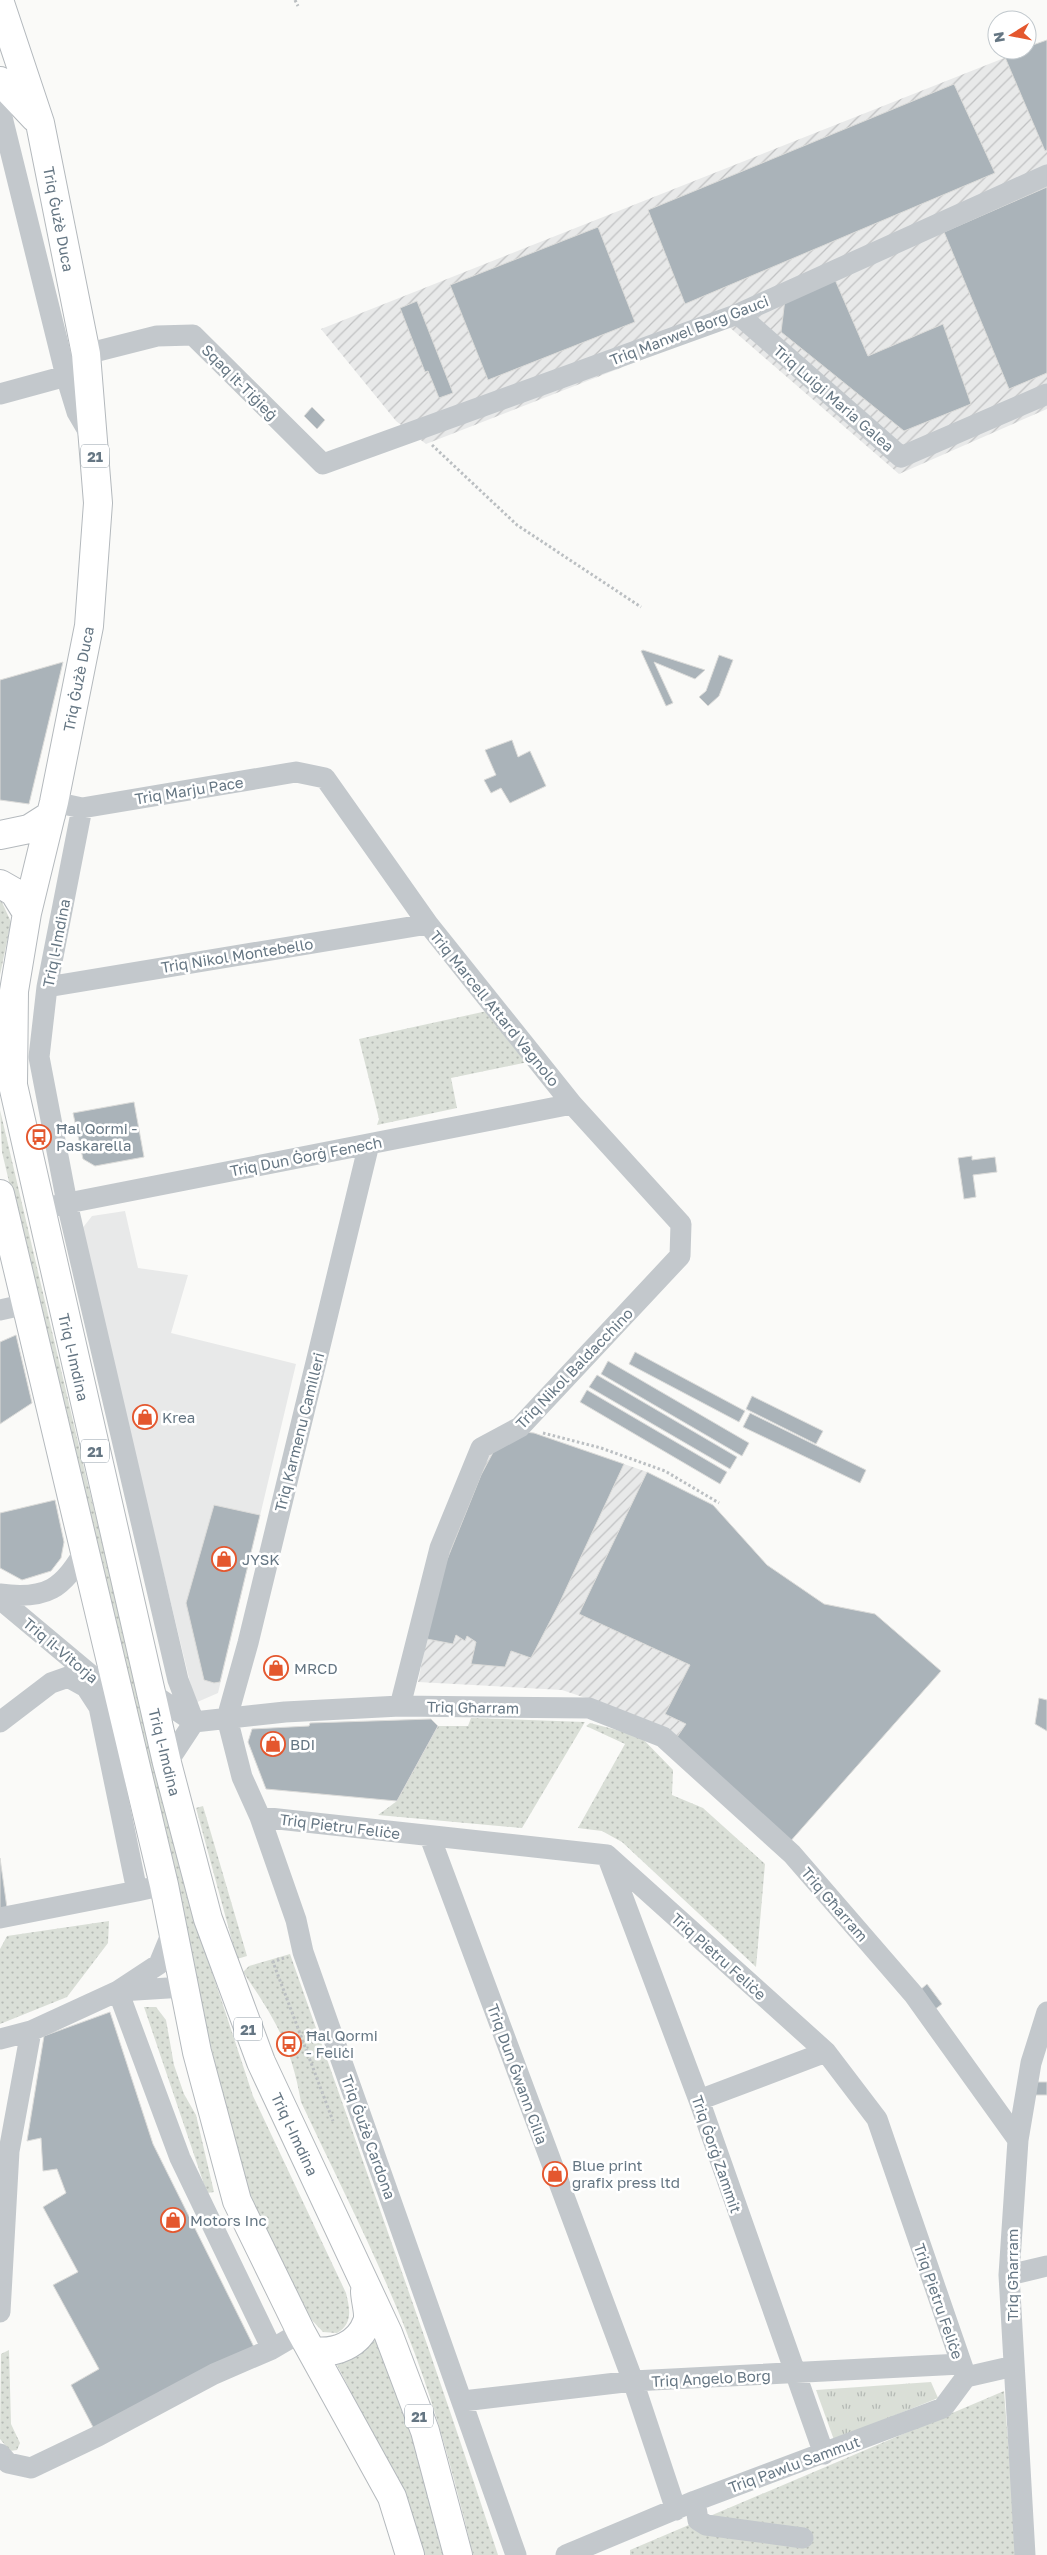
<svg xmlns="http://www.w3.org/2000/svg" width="1047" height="2555" font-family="'Golos Text',sans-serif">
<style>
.built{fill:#e8e9e9}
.industrial{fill:url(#industrial-furrows)}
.grass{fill:url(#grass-dots)}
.park{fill:url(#park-tufts)}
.building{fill:#aab3b9;stroke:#dcdcda}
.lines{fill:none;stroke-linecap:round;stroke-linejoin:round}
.highway-casing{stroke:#b4b9bd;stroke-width:30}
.path{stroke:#bbbfc2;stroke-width:3;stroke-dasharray:2.5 2.5;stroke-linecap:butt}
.minor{stroke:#c3c8cc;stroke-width:21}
.highway{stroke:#fff;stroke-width:28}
.labels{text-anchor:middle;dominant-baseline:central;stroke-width:5;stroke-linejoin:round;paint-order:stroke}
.shield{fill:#fff;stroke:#939fa8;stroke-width:1}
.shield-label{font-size:14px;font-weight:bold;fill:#657683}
.street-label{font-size:15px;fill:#657683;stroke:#fff}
.poi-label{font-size:15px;fill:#657683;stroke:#fff;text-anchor:start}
</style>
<defs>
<pattern id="industrial-furrows" width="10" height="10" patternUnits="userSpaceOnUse" patternTransform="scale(1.25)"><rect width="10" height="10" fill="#e8e9e9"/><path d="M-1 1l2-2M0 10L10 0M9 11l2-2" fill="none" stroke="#c0c1c2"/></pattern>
<pattern id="grass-dots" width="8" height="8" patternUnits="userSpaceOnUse" patternTransform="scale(1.25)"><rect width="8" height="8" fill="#dadfd7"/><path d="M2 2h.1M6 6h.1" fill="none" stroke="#b4b9b4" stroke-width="1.8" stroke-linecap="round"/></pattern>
<pattern id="park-tufts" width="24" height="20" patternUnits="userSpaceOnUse" patternTransform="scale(1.25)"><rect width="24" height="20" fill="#dadfd7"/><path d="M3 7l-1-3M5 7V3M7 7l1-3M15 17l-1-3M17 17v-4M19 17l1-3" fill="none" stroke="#b4b9b4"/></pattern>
</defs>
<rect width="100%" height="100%" fill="#fafaf8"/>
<path class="built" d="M 125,1211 L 138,1268 L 188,1275 L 171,1333 L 296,1364 L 218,1693 L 195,1703 L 81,1230 L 92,1216 Z"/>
<path class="industrial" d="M 1047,41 L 1047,409 L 899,474 L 728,326 L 426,444 L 396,421 L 321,329 Z
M 524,1432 L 534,1433 L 647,1472 L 713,1505 L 767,1565 L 824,1604 L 875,1614 L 941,1671 L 788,1844 L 610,1706 L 562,1690 L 418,1682 L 438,1582 L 490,1450 Z"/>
<path class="grass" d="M 0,898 L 11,922 L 0,975 Z
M 487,1011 L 528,1062 L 451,1078 L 457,1108 L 377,1125 L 379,1119 L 359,1039 Z
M 0,1110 L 86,1476 L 196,1923 L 253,2096 L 346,2293 C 350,2309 353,2324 337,2333 L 323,2332 L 309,2317 L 279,2263 L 257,2213 L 240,2165 L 181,1924 L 129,1692 L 2,1152 Z
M 471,1718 L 585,1722 L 522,1828 L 378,1815 L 397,1801 L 438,1726 L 468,1726 Z
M 590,1723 L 640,1736 L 673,1770 L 672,1795 L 703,1808 L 765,1864 L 756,1967 L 622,1842 L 602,1831 L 578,1828 L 625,1744 L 586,1726 Z
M 203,1806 L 247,1956 L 237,1959 L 196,1808 Z
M 109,1921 L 108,1943 L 67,1997 L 0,2024 L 0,1949 L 7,1936 Z
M 290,1954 C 360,2154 432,2353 498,2555 L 473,2555 C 457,2488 439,2419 415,2354 C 383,2268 340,2185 301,2102 C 291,2045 275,2019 243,1972 L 249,1966 Z
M 144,2007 L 156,2007 L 166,2020 L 174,2065 L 184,2094 L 196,2115 L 214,2192 L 207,2193 Z
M 376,2339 L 412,2436 L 445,2555 L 424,2555 C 401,2489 369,2427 337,2365 L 359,2356 Z
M 9,2350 L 11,2424 L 20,2443 L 17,2450 L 10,2451 L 0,2439 L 1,2354 Z
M 1004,2391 L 1017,2555 L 630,2555 L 630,2550 Z"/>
<path class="park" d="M 931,2382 L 938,2398 L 834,2440 L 816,2390 Z"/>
<path class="building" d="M 1047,40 L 1047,150 L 1045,151 L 1004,55 L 1027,50 L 1027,47 Z
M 954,84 L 995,173 L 685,304 L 648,210 Z
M 1047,187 L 1047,373 L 1009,389 L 944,232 Z
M 598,227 L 635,322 L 488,380 L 450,285 Z
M 833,275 L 868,356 L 943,324 L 971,404 L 904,431 L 781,332 L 785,299 Z
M 417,301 L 453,393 L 439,398 L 428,371 L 425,372 L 400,308 Z
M 312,407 L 325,420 L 317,429 L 304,416 Z
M 643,650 L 705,670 L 695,679 L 654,662 L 673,703 L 666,706 L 641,651 Z
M 719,655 L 733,660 L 719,696 L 708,706 L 699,697 L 706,691 Z
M 63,662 L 29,804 L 0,800 L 0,680 Z
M 512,740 L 518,757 L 530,751 L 546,786 L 510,803 L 501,788 L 491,793 L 484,780 L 496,775 L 485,750 Z
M 134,1102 L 144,1157 L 95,1166 L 83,1159 L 73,1113 Z
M 972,1156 L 972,1160 L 995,1157 L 997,1172 L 973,1175 L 976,1197 L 964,1199 L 958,1158 Z
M 16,1335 L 32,1403 L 0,1424 L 0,1342 Z
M 635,1352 L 745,1411 L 739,1422 L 629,1364 Z
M 608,1361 L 749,1443 L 742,1456 L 601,1374 Z
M 597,1375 L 737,1457 L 730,1469 L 589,1387 Z
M 587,1390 L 727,1472 L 720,1484 L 580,1402 Z
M 752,1396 L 823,1431 L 816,1444 L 746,1409 Z
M 750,1413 L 866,1470 L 860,1483 L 743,1427 Z
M 524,1432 L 534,1433 L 624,1464 L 559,1604 L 531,1658 L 511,1651 L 505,1667 L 471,1664 L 476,1642 L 467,1636 L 465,1641 L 456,1635 L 453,1644 L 427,1639 L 438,1582 L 481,1475 L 497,1445 Z
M 647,1472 L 713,1505 L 767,1565 L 824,1604 L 875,1614 L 941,1671 L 788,1844 L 677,1737 L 686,1724 L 665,1714 L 690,1665 L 579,1614 Z
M 55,1500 L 64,1542 L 61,1558 L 51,1571 L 22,1580 L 0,1568 L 0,1513 Z
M 214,1505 L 260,1515 L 220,1682 L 214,1683 L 204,1680 L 186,1603 Z
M 1039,1698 L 1047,1700 L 1047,1731 L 1035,1724 Z
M 431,1719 L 438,1726 L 397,1801 L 266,1789 L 248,1742 L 252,1729 L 309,1726 L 310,1723 Z
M 0,1858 L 7,1908 L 0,1909 Z
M 927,1984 L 942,2004 L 934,2010 L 919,1991 Z
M 110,2012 L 153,2144 L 254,2347 L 94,2429 L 71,2385 L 99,2369 L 53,2285 L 78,2272 L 43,2207 L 66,2193 L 57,2169 L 43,2171 L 41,2138 L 27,2141 L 44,2036 Z
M 1031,2082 L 1047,2082 L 1047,2095 L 1030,2095 Z"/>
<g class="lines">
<defs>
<path id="highway" d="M 0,3 L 40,123 L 86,354 L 98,503 L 89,626 L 54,802 L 27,913 L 14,991 L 13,1085 L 167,1763 L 208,1919 L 261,2062 L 388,2333 L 425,2431 L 458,2555
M 0,81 L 35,118
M 0,835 L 29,829 L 51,815
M 0,884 L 14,892 L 27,913
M 0,1194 L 164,1885 L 197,2052 L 237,2201 L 301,2332 L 392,2497 L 410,2555
M 313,2351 C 335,2354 359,2345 367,2322 C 370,2314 365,2300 365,2291"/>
</defs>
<use href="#highway" class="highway-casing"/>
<path class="path" d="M 295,0 L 298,6
M 432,445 L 517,525 L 641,607
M 543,1433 L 601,1448 L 665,1471 L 719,1503
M 284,1958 L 273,1962 L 333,2121"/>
<path class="minor" d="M 0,109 L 66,376 L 77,412 L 91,436
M 738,314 L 901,457 L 1047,394
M 86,354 L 157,336 L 193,335 L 323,464 L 738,314 L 1047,175
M 0,394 L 66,376
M 54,802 L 82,808 L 296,772 L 325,778 L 428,924 L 572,1104 L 681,1224 L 680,1256 L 520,1427 L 481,1448 L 440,1548 L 400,1706
M 82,808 L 47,987 L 39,1057 L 67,1203 L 178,1680 L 194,1722
M 47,987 L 428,924
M 53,1206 L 572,1104
M 0,1310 L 27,1304
M 0,1594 C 46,1600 64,1589 86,1548
M 0,1599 L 104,1686
M 151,1693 L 194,1722 L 285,1712 L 400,1706 L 589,1708 L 663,1737 L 792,1854 L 914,1995 L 1018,2140
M 227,1718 L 242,1777 L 260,1817 L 296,1920 L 303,1952 L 516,2555
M 227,1718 L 248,1643 L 369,1144
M 0,1722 L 51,1683 L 68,1677 L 86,1687 L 99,1707 L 137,1891 L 164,1885
M 167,1763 L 194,1722
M 260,1817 L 607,1855 L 826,2052 L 877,2119 L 966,2377
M 430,1837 L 633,2381 L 676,2510
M 608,1858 L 699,2100 L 824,2454
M 0,1918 L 137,1891
M 118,1991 L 180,2158 L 272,2349
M 120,1991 L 184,1987
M 0,2039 L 31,2031 L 118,1991 L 159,1964 L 173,1930
M 699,2100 L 826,2052
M 1009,2275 L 1047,2266
M 0,2312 L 9,2151 L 31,2031
M 463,2401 L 633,2381 L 961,2364
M 0,2454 L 8,2463 L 31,2468 L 98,2436 L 214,2374 L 272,2349 L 301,2332
M 695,2501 L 698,2520 L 706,2525 L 803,2538
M 566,2555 L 695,2501 L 943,2408 L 966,2377 L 1014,2366
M 1025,2555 L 1009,2275 L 1018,2140 L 1031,2063 L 1047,2012"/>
<use href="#highway" class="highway"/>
</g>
<defs>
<symbol id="bus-ring" viewBox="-11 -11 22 22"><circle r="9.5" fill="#fff" stroke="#e4572e" stroke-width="1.5"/><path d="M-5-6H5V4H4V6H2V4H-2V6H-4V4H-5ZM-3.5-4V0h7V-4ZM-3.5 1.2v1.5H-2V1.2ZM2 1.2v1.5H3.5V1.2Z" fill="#e4572e"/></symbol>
<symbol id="shop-ring" viewBox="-11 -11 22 22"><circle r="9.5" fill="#fff" stroke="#e4572e" stroke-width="1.5"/><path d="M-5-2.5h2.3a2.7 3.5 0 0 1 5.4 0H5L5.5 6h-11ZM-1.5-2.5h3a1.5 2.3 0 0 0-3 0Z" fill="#e4572e"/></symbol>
</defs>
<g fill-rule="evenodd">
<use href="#bus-ring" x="25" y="1123" width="28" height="28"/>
<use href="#shop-ring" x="131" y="1403" width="28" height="28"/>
<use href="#shop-ring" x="210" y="1545" width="28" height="28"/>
<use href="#shop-ring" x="262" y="1654" width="28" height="28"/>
<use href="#shop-ring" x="259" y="1730" width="28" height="28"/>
<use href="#bus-ring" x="275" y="2030" width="28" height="28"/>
<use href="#shop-ring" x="541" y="2160" width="28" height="28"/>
<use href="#shop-ring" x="159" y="2206" width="28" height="28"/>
</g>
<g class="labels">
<g class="shield">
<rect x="81" y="444.5" width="28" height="23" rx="4"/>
<rect x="81" y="1439.5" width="28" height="23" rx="4"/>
<rect x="234" y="2017.5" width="28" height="23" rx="4"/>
<rect x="405" y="2404.5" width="28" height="23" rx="4"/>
</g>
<g class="shield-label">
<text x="95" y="456">21</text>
<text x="95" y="1451">21</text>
<text x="248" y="2029">21</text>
<text x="419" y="2416">21</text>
</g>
<g class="street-label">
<text transform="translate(59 219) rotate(79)">Triq Ġużè Duca</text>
<text transform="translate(689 330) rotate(-21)">Triq Manwel Borg Gauci</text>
<text transform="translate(240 382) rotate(45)">Sqaq it-Tiġieġ</text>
<text transform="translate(834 398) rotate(41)">Triq Luigi Maria Galea</text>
<text transform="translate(78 679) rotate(-79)">Triq Ġużè Duca</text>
<text transform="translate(189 790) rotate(-9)">Triq Marju Pace</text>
<text transform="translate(56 943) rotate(-79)">Triq l-Imdina</text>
<text transform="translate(237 955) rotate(-9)">Triq Nikol Montebello</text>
<text transform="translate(495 1008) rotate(51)">Triq Marcell Attard Vagnolo</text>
<text transform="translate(306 1156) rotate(-11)">Triq Dun Ġorġ Fenech</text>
<text transform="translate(74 1357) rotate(77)">Triq l-Imdina</text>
<text transform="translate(574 1368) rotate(-46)">Triq Nikol Baldacchino</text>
<text transform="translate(299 1432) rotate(-76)">Triq Karmenu Camilleri</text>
<text transform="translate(61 1650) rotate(40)">Triq il-Vitorja</text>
<text transform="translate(473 1707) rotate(1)">Triq Għarram</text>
<text transform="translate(165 1752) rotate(76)">Triq l-Imdina</text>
<text transform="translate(340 1826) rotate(7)">Triq Pietru Feliċe</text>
<text transform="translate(835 1904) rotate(49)">Triq Għarram</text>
<text transform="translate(719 1956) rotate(42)">Triq Pietru Feliċe</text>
<text transform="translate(518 2074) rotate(70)">Triq Dun Ġwann Cilia</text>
<text transform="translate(295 2134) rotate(65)">Triq l-Imdina</text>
<text transform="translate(369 2137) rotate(70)">Triq Ġużè Cardona</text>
<text transform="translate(717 2154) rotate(71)">Triq Ġorġ Zammit</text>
<text transform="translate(1012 2275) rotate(-90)">Triq Għarram</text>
<text transform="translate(939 2301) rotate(71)">Triq Pietru Feliċe</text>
<text transform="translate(711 2378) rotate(-3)">Triq Angelo Borg</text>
<text transform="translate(794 2464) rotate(-20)">Triq Pawlu Sammut</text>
</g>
<g class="poi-label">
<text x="56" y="1128">Ħal Qormi -<tspan x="56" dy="17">Paskarella</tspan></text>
<text x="162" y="1417">Krea</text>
<text x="242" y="1559">JYSK</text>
<text x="294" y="1668">MRCD</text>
<text x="290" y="1744">BDI</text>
<text x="306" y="2035">Ħal Qormi<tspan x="306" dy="17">- Feliċi</tspan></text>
<text x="572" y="2165">Blue print<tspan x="572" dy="17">grafix press ltd</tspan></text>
<text x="190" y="2220">Motors Inc</text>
</g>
</g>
<g transform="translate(1012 35) rotate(260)"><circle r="24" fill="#ffffff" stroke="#c1c8cd"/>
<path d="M0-4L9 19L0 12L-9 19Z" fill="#e4572e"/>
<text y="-8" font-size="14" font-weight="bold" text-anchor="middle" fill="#657683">N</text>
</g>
</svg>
